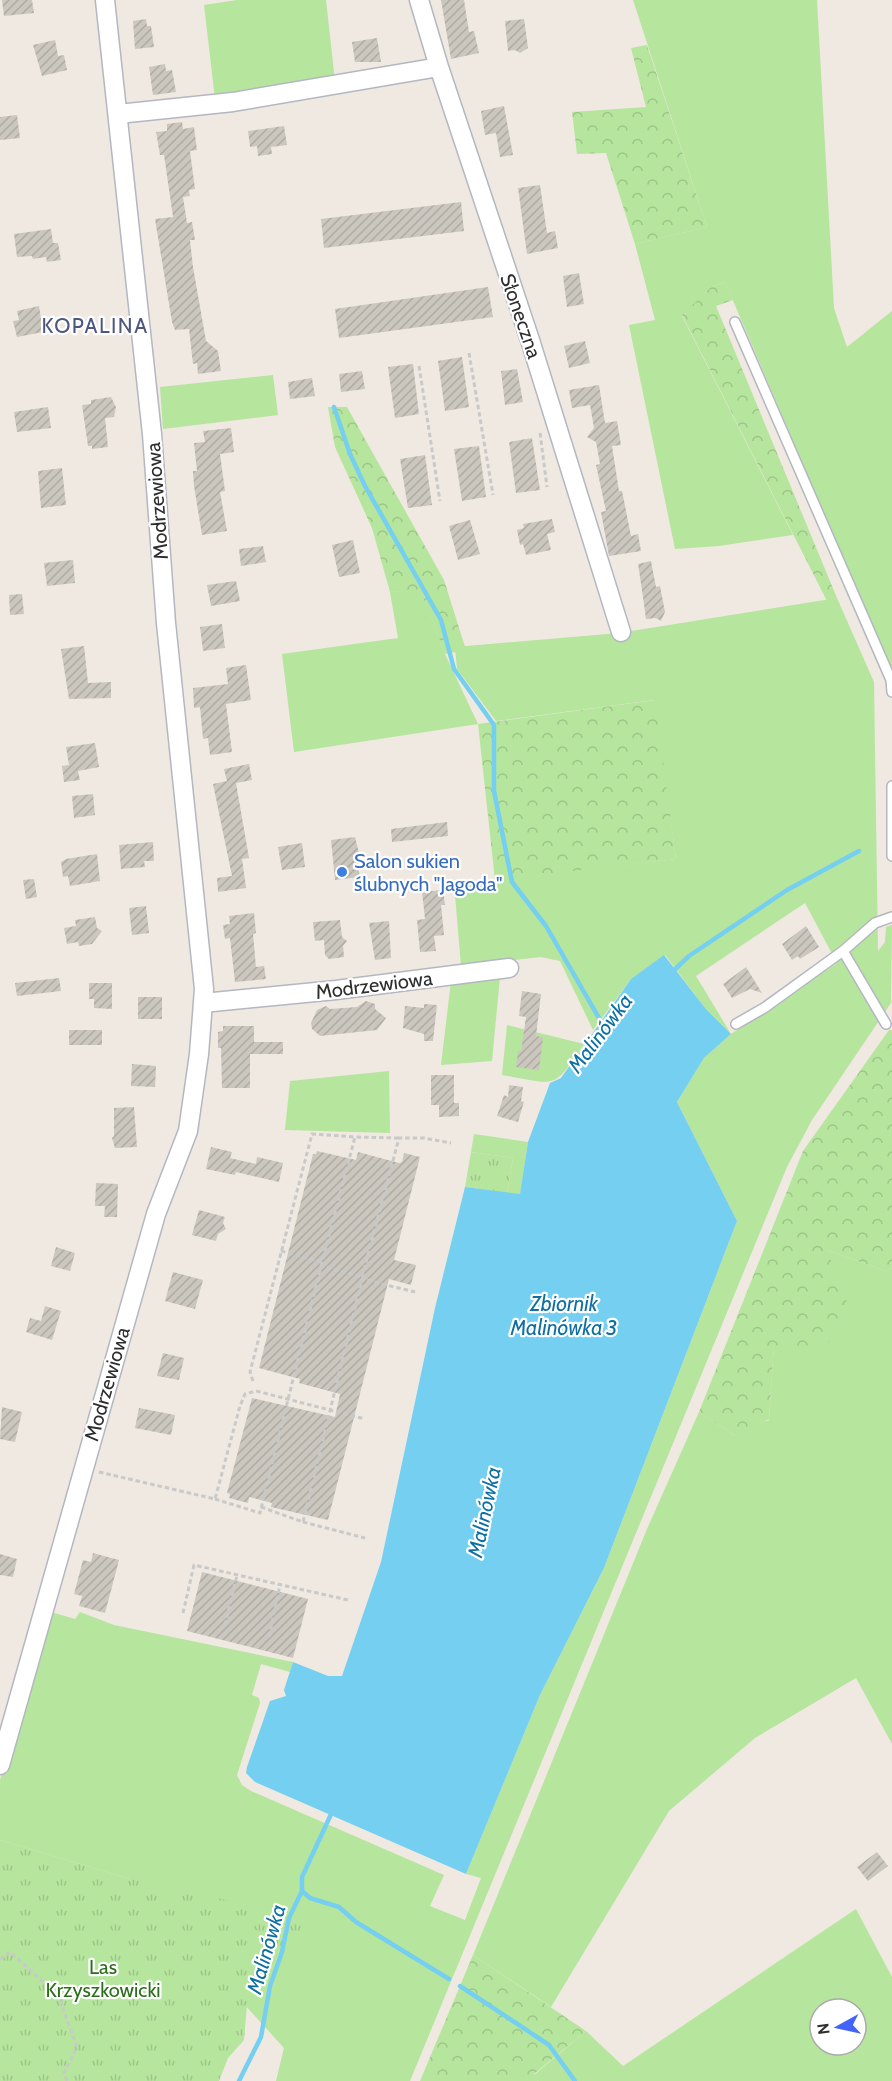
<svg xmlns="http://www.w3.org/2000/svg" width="892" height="2081" font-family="Cabin,sans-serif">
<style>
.grass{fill:#b6e59e;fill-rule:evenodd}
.forest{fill:url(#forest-crowns)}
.park{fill:url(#park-tufts)}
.water{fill:#75cff0}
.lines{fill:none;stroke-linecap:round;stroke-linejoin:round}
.stream{stroke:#75cff0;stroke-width:4.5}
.building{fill:url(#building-hatch)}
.service-casing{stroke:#b4b7c1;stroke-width:12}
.minor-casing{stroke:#b4b7c1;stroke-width:21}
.path{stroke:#c9c9c9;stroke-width:3;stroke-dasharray:4.5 3;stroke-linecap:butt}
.service{stroke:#fff;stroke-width:9}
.minor{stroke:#fff;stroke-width:18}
.shop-dot{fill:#3f7fe0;stroke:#fff;stroke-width:2}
.labels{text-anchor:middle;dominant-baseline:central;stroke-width:4.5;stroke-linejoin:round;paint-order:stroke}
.street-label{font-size:20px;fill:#2e2e2e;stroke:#fff}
.shop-label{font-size:20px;fill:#366cbe;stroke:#fff;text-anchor:start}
.park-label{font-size:20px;fill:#2c6e1b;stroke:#fff}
.neighbourhood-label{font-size:21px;letter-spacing:1.5px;fill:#4d5680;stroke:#fff}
.water-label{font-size:21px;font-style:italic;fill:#0d6fa3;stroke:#fff}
</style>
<defs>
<pattern id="forest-crowns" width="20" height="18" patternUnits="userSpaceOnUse" patternTransform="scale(1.5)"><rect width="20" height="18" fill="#b6e59e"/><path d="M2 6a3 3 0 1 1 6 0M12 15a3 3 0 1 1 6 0" fill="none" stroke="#9dc588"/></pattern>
<pattern id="park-tufts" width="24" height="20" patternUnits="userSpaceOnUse" patternTransform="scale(1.5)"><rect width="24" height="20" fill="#b6e59e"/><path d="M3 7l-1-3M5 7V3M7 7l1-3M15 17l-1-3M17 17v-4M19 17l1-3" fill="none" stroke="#9dc588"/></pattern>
<pattern id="building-hatch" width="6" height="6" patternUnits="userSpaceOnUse" patternTransform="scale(1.5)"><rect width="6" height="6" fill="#cbc7bf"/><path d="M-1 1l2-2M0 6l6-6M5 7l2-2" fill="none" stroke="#afaba4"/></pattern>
</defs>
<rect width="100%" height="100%" fill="#efe9e1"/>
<path class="grass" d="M 237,0 L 326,0 L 336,90 L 215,99 L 204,5 Z
M 633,0 L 817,0 L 834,308 L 847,347 L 892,311 L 892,672 L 725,282 L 711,287 L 682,316 L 793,535 L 719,546 L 675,549 L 629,325 L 655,320 L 635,244 L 707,227 Z
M 273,375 L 278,415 L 163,429 L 160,387 Z
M 420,589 L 445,654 L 478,724 L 294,752 L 282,654 L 398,638 L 390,592 Z
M 837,598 L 874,682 L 878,951 L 885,942 L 886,927 L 892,925 L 891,1003 L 812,1120 L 787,1167 L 410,2081 L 276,2081 L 284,2048 L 130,1879 L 0,1840 L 0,1780 L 51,1612 L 75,1619 L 80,1612 L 114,1625 L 293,1662 L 290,1672 L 261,1664 L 252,1695 L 259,1698 L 260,1703 L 237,1775 L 242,1785 L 251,1791 L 444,1875 L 430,1906 L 465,1920 L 481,1878 L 466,1874 L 540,1695 L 604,1568 L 737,1221 L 677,1102 L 704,1058 L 731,1034 L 706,1009 L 665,955 L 631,979 L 593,1030 L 560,961 L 541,957 L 461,966 L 454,883 L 676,859 L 654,700 L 496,721 L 457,669 L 455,647 L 619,633 ZM 805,903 L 837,963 L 731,1034 L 696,976 Z
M 500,977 L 492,1061 L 441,1065 L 451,981 Z
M 507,1025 L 584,1044 C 552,1092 557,1084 502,1075 Z
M 389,1071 L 390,1133 L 285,1130 L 290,1081 Z
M 474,1134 L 528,1142 L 520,1195 L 507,1193 L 513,1158 L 471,1152 Z
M 827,1250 L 888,1272 L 892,1267 L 892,1744 L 856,1678 L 755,1738 L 669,1811 L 551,2007 L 473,1955 L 647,1529 L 699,1412 L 734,1435 L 751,1425 L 769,1420 L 774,1343 Z
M 856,1909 L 892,1977 L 892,2081 L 538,2081 L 534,2075 L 586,2031 L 623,2066 ZM 820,2009 L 856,2009 L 856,2045 L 820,2045 Z"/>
<path class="forest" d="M 647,45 L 707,227 L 635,244 L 606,153 L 577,154 L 572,112 L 646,107 L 631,48 Z
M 725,282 L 733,300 L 716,306 L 837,598 L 827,601 L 682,315 L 711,287 Z
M 328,407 L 347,407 L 444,580 L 466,650 L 445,654 L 420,590 L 390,592 L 372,528 L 335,447 Z
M 655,700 L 676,859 L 495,880 L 478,724 Z
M 889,1030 L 892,1030 L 892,1267 L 888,1272 L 827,1250 L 853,1318 L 822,1349 L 804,1361 L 774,1344 L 769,1419 L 734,1435 L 699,1412 L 803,1151 Z
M 473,1955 L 586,2031 L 534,2074 L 538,2081 L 420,2081 Z"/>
<path class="park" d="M 471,1152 L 513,1158 L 507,1193 L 465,1187 Z
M 0,1840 L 130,1879 L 321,1921 L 249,1981 L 244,2040 L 228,2058 L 219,2081 L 0,2081 Z"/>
<path class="water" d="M 664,955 L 706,1009 L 731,1034 L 704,1058 L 677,1102 L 737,1221 L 604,1568 L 540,1695 L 466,1874 L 255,1782 L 246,1773 L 247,1767 L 270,1701 L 286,1696 L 284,1690 L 293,1662 L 328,1676 L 342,1676 L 381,1562 L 435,1308 L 465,1187 L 520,1194 L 528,1142 L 550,1083 L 561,1078 L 631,979 Z"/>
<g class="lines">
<path class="stream" d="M 334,407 L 350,454 L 365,486 L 441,620 L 454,669 L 494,725 L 494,791 L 512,882 L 546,926 L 603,1025
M 671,973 L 689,956 L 787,890 L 859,851
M 302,1891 L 310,1898 L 339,1907 L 356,1922 L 449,1979
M 460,1986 L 549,2045 L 575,2081
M 239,2081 L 261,2037 L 270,1986 L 282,1952 L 289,1918 L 302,1891 L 302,1877 L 333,1810"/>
</g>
<path class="building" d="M 2,0 L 32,0 L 34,13 L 4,16 Z
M 441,0 L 464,0 L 469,32 L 474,31 L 479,53 L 451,59 Z
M 146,19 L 147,26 L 151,26 L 154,47 L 135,49 L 133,21 Z
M 524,19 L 528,48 L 520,53 L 515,50 L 508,51 L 505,21 Z
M 377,38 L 381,62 L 355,62 L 352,42 Z
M 55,40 L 58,56 L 64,55 L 67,70 L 42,76 L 33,45 Z
M 165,64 L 166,71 L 172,70 L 176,92 L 153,95 L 149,67 Z
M 504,106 L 513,155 L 500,157 L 496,133 L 485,135 L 481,111 Z
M 17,115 L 20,138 L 0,140 L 0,117 Z
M 182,122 L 183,129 L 194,127 L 197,150 L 190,151 L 195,189 L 189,190 L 190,196 L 183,197 L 187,223 L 192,222 L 195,240 L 190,240 L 193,267 L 206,341 L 218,351 L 221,371 L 198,374 L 197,363 L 193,364 L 189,329 L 175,330 L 172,322 L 155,219 L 173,217 L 164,155 L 160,155 L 156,132 L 167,131 L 167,124 Z
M 284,126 L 287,145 L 271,147 L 272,154 L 258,156 L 257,146 L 250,147 L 248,131 Z
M 540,185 L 547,233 L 555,231 L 558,248 L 527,254 L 518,188 Z
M 461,202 L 464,231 L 324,248 L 321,219 Z
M 51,229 L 53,243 L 58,243 L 61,260 L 47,262 L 46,257 L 33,259 L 32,256 L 17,257 L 14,234 Z
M 579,273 L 584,304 L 567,307 L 563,276 Z
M 488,287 L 493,317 L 339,338 L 335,309 Z
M 39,306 L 43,332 L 17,337 L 13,321 L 19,320 L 17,311 Z
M 585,341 L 590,363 L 569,368 L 564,346 Z
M 462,357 L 469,407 L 445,411 L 438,361 Z
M 413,364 L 419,414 L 395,418 L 388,367 Z
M 517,369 L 523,402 L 505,405 L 501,371 Z
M 362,371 L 365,389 L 341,392 L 339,374 Z
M 312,378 L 315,396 L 290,399 L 288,382 Z
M 599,385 L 605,423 L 617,421 L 621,445 L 612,446 L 619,491 L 622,491 L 631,536 L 638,534 L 641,551 L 609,556 L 601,512 L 606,511 L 596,465 L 600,464 L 596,442 L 587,437 L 594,428 L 590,405 L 572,408 L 569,390 Z
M 111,397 L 116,407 L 114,417 L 105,418 L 108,447 L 92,449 L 92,446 L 88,446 L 82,405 L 91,404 L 91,400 Z
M 48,407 L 51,428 L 17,432 L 14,412 Z
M 231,428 L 234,452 L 220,454 L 225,491 L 220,492 L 227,531 L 202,535 L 194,486 L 193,471 L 197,471 L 194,443 L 205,442 L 203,431 Z
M 532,438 L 540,490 L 516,493 L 509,442 Z
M 479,446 L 486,497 L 462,501 L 454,449 Z
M 425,455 L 432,505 L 408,508 L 400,459 Z
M 62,468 L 66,505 L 41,508 L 38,471 Z
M 552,519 L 555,532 L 547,534 L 551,550 L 526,555 L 523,544 L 520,545 L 517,530 L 524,528 L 523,524 Z
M 470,520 L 480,554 L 458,560 L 449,526 Z
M 353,540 L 360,573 L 339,577 L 332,545 Z
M 263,546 L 266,562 L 241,566 L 239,549 Z
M 73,560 L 75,583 L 47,586 L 44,563 Z
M 651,561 L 656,587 L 660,586 L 665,612 L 661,621 L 656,618 L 646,619 L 643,597 L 638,564 Z
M 236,581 L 240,601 L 211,606 L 207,585 Z
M 22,594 L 24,614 L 10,615 L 9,595 Z
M 222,624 L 225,648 L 203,651 L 200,627 Z
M 84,646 L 88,683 L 111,682 L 111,698 L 69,699 L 61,649 Z
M 246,665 L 251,700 L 226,704 L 232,752 L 210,755 L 208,738 L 203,739 L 200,707 L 194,708 L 193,688 L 228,684 L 226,668 Z
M 95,743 L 99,767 L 78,771 L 80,780 L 64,782 L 62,766 L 69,765 L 66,747 Z
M 249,764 L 252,780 L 236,783 L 249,858 L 242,859 L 246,888 L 218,892 L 217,878 L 232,876 L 213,784 L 227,781 L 224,769 Z
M 93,794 L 95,815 L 74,818 L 72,796 Z
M 447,822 L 448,836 L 392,842 L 391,829 Z
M 355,837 L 362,865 L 358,866 L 360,877 L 335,880 L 331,840 Z
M 153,842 L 154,861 L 144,861 L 145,867 L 121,869 L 119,845 Z
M 302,843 L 305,867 L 282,870 L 278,847 Z
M 97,854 L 100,881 L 70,886 L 68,876 L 63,877 L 61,862 L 66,859 Z
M 34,879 L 37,897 L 26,899 L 23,880 Z
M 443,890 L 445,905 L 441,905 L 444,935 L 434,936 L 436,951 L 420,952 L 417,920 L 425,919 L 422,892 Z
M 146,906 L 149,933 L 132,935 L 129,908 Z
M 254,913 L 256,933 L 253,934 L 256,967 L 264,966 L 266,979 L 235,982 L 230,938 L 225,939 L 223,925 L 230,924 L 229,916 Z
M 95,917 L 97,928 L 102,931 L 92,944 L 79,946 L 78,942 L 67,944 L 64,928 L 76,926 L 75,920 Z
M 340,920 L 342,937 L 347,941 L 343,946 L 344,957 L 329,959 L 325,955 L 324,940 L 315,941 L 313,922 Z
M 389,921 L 391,958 L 375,960 L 369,923 Z
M 806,926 L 819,947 L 800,959 L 798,956 L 792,960 L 782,944 Z
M 746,967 L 762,993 L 750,989 L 732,998 L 723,984 Z
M 59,978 L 61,991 L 17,996 L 15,983 Z
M 89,983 L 112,983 L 112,1009 L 94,1008 L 94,999 L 89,999 Z
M 522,991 L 541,994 L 536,1036 L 543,1037 L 539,1070 L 516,1067 L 518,1051 L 521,1051 L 526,1017 L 519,1016 Z
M 138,997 L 162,997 L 162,1019 L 138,1019 Z
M 366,1001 L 375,1004 L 375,1009 L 386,1018 L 377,1030 L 320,1036 L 312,1029 L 311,1023 L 317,1010 L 326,1006 L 330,1009 L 357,1007 Z
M 424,1004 L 437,1005 L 433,1041 L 424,1041 L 424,1034 L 403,1028 L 405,1006 L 424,1008 Z
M 223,1026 L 254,1026 L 254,1042 L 283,1042 L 283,1054 L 250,1054 L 250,1088 L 222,1088 L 221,1048 L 218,1048 L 218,1032 L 223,1031 Z
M 69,1030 L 102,1030 L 102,1045 L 69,1045 Z
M 132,1064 L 156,1066 L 155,1087 L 131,1086 Z
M 431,1075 L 454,1075 L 454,1103 L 459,1103 L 459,1116 L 439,1117 L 439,1105 L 431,1105 Z
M 509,1085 L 523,1087 L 521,1101 L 524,1102 L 518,1122 L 497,1116 L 504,1095 L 508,1097 Z
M 134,1107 L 137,1147 L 115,1148 L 112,1138 L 114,1136 L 114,1108 Z
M 211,1147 L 232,1152 L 230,1158 L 256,1164 L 257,1157 L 283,1163 L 279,1182 L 236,1172 L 235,1175 L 206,1169 Z
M 317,1151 L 356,1160 L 358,1152 L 399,1163 L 402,1162 L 404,1153 L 420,1157 L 394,1260 L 416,1265 L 411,1285 L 389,1279 L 328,1520 L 271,1507 L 272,1503 L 249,1497 L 248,1503 L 229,1498 L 230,1494 L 227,1493 L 252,1398 L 335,1417 L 340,1394 L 299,1383 L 300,1379 L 259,1368 L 313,1154 L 316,1154 Z
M 96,1183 L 118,1184 L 117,1217 L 104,1217 L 105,1206 L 95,1206 Z
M 199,1210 L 225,1217 L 223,1223 L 226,1229 L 218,1234 L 216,1241 L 192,1235 Z
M 56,1247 L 75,1253 L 70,1271 L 51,1266 Z
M 173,1272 L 203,1280 L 195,1309 L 165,1301 Z
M 45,1306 L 61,1311 L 52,1340 L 26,1332 L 30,1318 L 41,1321 Z
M 163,1353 L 184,1358 L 179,1380 L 157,1376 Z
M 2,1407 L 22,1412 L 15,1442 L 0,1439 Z
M 139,1408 L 175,1415 L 171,1435 L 135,1428 Z
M 93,1553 L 119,1560 L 105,1613 L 79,1606 L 82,1596 L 74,1594 L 83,1560 L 91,1562 Z
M 0,1554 L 17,1559 L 13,1577 L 0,1575 Z
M 202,1572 L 308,1599 L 293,1658 L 187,1631 Z
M 877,1852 L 888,1866 L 868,1881 L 857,1867 Z"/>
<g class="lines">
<defs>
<path id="service" d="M 735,322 L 891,680 L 892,692
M 892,786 L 892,856
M 843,951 L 875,923 L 892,917
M 736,1024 L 764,1008 L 843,951 L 886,1024"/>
<path id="minor" d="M 419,0 L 439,67 L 530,340 L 621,632
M 118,114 L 233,102 L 439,67
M 203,1003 L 336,990 L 509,968
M 0,1765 L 156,1214 L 188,1131 L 199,1054 L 204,989 L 166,623 L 152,434 L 105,0"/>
</defs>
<use href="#service" class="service-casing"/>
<use href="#minor" class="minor-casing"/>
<path class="path" d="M 469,353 L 493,495
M 419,366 L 440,501
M 540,433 L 547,487
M 281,1251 L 322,1262
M 321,1266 L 355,1137 L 399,1138
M 362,1277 L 399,1138 L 424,1138 L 451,1143
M 253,1381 L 250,1372 L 312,1134 L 355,1137
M 99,1472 L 215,1499 L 240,1406 L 245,1394 L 256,1391 L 365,1419
M 215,1499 L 260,1513 L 321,1266 L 363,1277
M 261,1507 L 303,1522 L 362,1279 L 415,1292
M 303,1522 L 365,1538
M 183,1613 L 194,1565 L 348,1600
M 225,1625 L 237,1575
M 269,1637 L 280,1585
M 0,1959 L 10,1952 L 58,1995 L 77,2047 L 64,2073 L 67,2081"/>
<use href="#service" class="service"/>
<use href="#minor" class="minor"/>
</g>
<circle class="shop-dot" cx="342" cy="872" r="6"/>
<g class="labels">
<g class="street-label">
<text transform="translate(521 316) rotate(71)">Słoneczna</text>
<text transform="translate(157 501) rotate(-94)">Modrzewiowa</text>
<text transform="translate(374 985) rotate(-7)">Modrzewiowa</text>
<text transform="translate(107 1384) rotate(-74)">Modrzewiowa</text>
</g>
<g class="shop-label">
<text x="354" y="861">Salon sukien<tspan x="354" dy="23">ślubnych "Jagoda"</tspan></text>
</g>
<g class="park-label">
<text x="103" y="1967">Las<tspan x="103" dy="23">Krzyszkowicki</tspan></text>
</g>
<g class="neighbourhood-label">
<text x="95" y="325">KOPALINA</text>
</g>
<g class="water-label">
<text transform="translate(600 1033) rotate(-53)">Malinówka</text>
<text x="564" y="1303">Zbiornik<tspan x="564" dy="24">Malinówka 3</tspan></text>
<text transform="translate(484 1512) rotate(-78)">Malinówka</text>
<text transform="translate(266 1949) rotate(-74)">Malinówka</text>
</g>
</g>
<g transform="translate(838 2027) rotate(262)"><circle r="28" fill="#ffffff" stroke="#ababab" stroke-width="1.5"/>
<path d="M0-4.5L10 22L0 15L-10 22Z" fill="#4264fb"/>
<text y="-9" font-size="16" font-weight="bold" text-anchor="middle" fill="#2e2e2e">N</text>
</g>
</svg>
